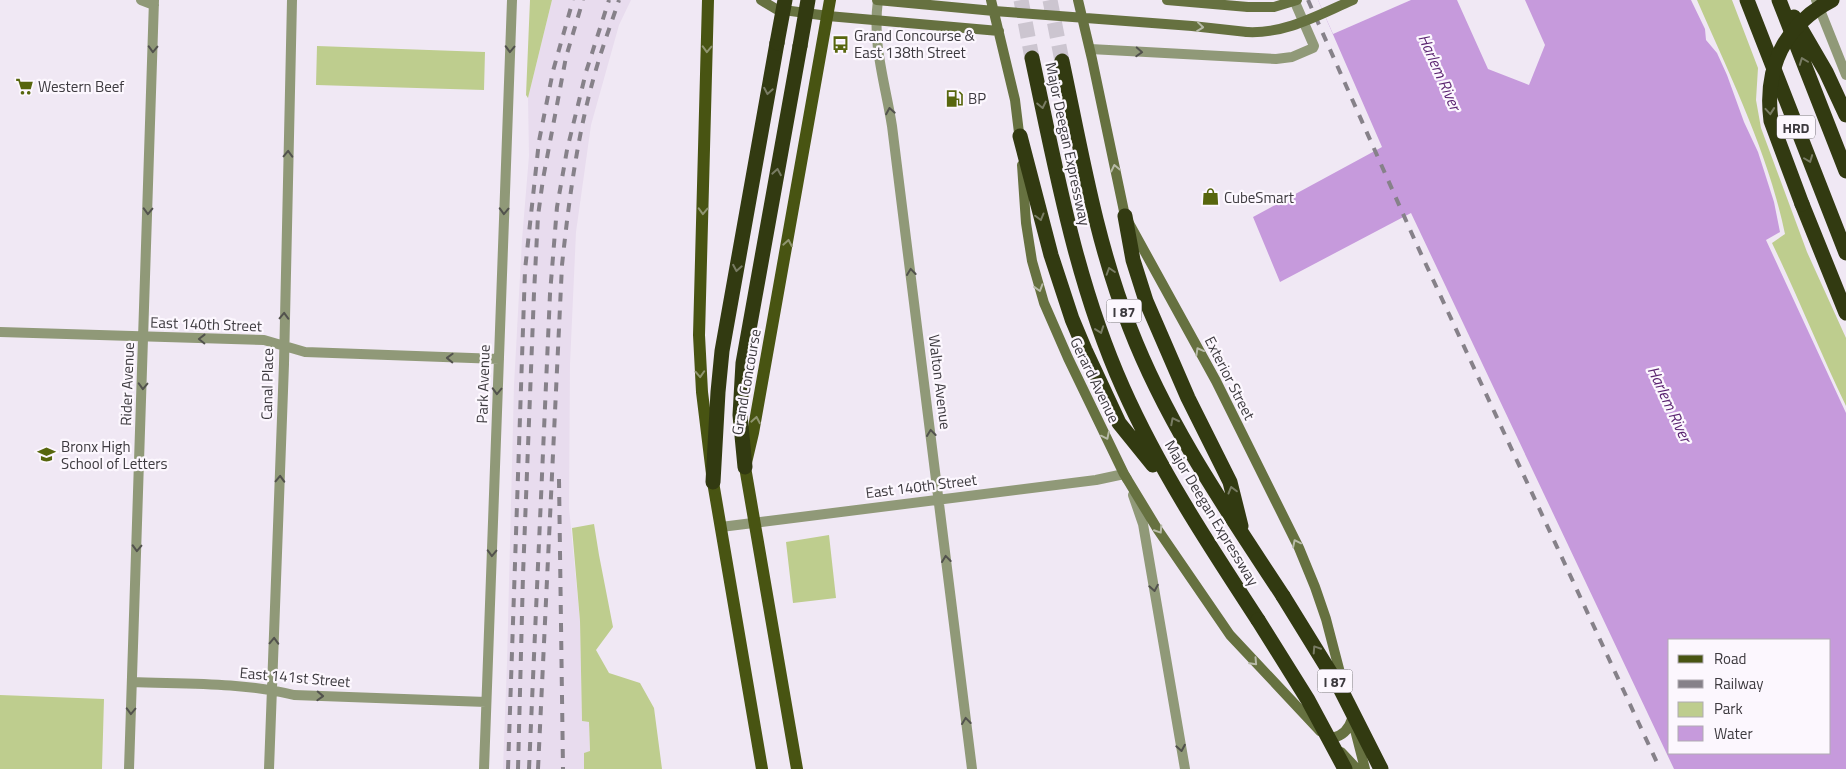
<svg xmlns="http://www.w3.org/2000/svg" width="1846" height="769" font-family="'Titillium Web',sans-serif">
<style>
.built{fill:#e8dcee}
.green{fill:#becd8e}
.water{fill:#c69adc;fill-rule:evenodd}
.pier{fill:#f0e8f4}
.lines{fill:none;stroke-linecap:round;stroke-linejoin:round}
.highway-tunnel{stroke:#ccc5d0;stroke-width:15;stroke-dasharray:15 8;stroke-linecap:butt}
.street{stroke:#909978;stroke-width:10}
.secondary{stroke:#667140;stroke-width:10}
.primary{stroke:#485412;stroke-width:12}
.highway{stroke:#323a11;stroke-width:15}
.rail{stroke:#868189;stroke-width:4;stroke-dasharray:9 9;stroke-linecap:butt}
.secondary-bridge{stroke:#667140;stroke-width:10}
.highway-bridge{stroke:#323a11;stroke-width:15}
.oneway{stroke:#b8bba8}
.oneway2{stroke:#52524d}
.oneway3{stroke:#909570}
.oneway4{stroke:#797c64}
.labels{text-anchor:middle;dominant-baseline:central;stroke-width:4.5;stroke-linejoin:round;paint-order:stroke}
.shield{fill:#fcf7fe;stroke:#767378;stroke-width:1}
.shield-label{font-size:14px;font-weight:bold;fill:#3d3a3f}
.poi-label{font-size:15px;fill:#3d3a3f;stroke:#fcf7fe;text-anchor:start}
.street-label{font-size:15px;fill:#3d3a3f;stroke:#fcf7fe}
.water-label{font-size:16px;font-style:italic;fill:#5a2370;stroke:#fcf7fe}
</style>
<rect width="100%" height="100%" fill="#f0e8f4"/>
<path class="built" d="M 552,0 L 631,0 L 619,25 L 591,125 L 576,232 L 570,364 L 569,508 L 580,621 L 582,721 L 589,722 L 590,752 L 584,753 L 584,769 L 503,769 L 507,662 L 514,385 L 522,240 L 529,156 L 528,98 Z"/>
<path class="green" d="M 530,0 L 552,0 L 528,98 L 526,95 Z
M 1697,0 L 1732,0 L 1758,68 L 1756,100 L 1761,128 L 1807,252 L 1846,338 L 1846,406 C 1820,352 1798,297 1772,243 L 1785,234 C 1768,152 1730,76 1697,0 Z
M 317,46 L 485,52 L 484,90 L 316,85 Z
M 594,524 L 599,555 L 613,627 L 596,650 L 609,673 L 640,683 L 654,708 L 662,769 L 584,769 L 584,753 L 590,751 L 589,722 L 582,721 L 580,621 L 572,528 Z
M 829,535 L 836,598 L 793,603 L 786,542 Z
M 0,695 L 104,699 L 102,769 L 0,769 Z"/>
<path class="water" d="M 1318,0 L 1457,0 L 1488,69 L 1529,85 L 1545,45 L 1525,0 L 1691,0 L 1705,29 L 1706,40 L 1717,53 L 1727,75 L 1744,122 L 1758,152 L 1774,202 L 1780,232 L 1766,240 L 1846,413 L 1846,769 L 1674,769 L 1411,213 L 1280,282 L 1253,217 L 1382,147 ZM 1670,640 L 1830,640 L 1830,753 L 1670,753 Z"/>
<path class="pier" d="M 1318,0 L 1411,0 L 1333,34 Z"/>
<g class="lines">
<path class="highway-tunnel" d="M 1021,0 L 1032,58
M 1050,0 L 1062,61"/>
<path class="street" d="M 141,0 L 154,5
M 878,0 C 872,45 885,82 892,126 L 972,769
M 1816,0 L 1846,75
M 1090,49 L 1276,59 L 1292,57 L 1313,48 L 1314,46 L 1294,0
M 0,332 L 264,340 L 305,352 L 499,359
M 1133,495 L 1143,524 L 1185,769
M 721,527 L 1096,480 L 1124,474 L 1127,479
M 132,682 C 185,684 241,682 294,695 L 486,702
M 129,769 L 154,0
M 269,769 L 284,364 L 292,0
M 484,769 L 512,0"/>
<path class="secondary" d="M 761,0 L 776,9 L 828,16 L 999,31
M 877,0 L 994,11 L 1192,26 L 1247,32
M 991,0 L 1015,100 L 1020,141
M 1078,0 L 1092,59 L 1125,216 L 1216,381 L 1299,548 L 1315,587 L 1326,619 L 1344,688
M 1167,0 L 1248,7
M 1022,165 L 1026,223 L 1032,261 L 1044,303 L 1068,358 L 1124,474 L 1158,530 L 1230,635 L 1320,731
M 1354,726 L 1365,769
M 1325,735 L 1332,738 C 1343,736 1349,729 1352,719
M 1341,752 L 1357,769"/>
<path class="primary" d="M 708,0 L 699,335 L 702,392 L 713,482 L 762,769
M 797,769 L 745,467 L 753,433 L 830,0"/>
<path class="highway" d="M 1747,0 L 1846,253
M 1779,0 L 1846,171
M 1794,17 L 1826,72 L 1846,115
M 1032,58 C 1056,170 1076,283 1123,388 C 1160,471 1209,545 1258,620
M 1062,61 C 1081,150 1096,242 1130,328 C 1168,426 1226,509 1283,596
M 1020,136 L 1051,255 L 1072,319 L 1085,350 L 1119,423 L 1153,465
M 1802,204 L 1846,313
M 1125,216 L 1133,260 L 1146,301 L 1188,398 L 1230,482 L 1241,526
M 745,467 L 740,415 L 743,363 L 800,46
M 713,482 L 718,392 L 722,351 L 777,43"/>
<path class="rail" d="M 1308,0 L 1416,243 L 1660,769
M 559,479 L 563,769
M 508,769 L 525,270 L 539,141 L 553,71 L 573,0
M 518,769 L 523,575 L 534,293 L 538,216 L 543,179 L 566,57 L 583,0
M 529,769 L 550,294 L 557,207 L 567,150 L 586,72 L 609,0
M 538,769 L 562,265 C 569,200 577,136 595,73 C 602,48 611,24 619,0"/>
<path class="secondary-bridge" d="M 1248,7 L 1274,7 L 1297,0
M 1247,32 C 1286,34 1318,15 1353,0"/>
<path class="highway-bridge" d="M 777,43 L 785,0
M 800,46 L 808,0
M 1802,204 L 1771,121 C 1764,68 1784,25 1832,0
M 1283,596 L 1341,690 L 1381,769
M 1258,620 L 1308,700 L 1345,769"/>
</g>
<defs><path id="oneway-chevron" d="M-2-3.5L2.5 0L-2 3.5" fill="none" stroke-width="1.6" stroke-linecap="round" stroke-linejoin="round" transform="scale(1.25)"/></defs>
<g class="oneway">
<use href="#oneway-chevron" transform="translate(1200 27) rotate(6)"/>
<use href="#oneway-chevron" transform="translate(1115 168) rotate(-102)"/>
<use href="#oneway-chevron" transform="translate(1039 288) rotate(73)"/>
<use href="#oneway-chevron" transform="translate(1199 351) rotate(-119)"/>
<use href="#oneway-chevron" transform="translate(1106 436) rotate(64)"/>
<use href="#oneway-chevron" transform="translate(1159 530) rotate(57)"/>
<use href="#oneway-chevron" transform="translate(1296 543) rotate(-116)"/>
<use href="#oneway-chevron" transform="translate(1254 662) rotate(47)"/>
</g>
<g class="oneway2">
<use href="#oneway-chevron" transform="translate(153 49) rotate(92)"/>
<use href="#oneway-chevron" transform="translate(510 49) rotate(92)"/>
<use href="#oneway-chevron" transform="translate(1139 52) rotate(3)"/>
<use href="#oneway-chevron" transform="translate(890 111) rotate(-100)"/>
<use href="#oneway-chevron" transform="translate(288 154) rotate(-88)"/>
<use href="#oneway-chevron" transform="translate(148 211) rotate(92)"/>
<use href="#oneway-chevron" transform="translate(504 211) rotate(92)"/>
<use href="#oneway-chevron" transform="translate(911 272) rotate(-97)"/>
<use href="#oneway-chevron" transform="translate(284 316) rotate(-88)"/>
<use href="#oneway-chevron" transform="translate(202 339) rotate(-179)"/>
<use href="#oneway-chevron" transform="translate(450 358) rotate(-178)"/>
<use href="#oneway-chevron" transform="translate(143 386) rotate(92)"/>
<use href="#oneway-chevron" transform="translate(497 391) rotate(92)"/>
<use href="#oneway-chevron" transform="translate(931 433) rotate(-97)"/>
<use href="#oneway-chevron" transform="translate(280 479) rotate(-88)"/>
<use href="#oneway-chevron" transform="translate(137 548) rotate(92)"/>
<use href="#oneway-chevron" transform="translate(492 553) rotate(92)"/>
<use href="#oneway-chevron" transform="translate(946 559) rotate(-97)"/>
<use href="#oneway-chevron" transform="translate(1154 588) rotate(80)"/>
<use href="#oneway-chevron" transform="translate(274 641) rotate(-88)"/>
<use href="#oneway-chevron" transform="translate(320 696) rotate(2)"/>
<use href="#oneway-chevron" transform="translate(131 711) rotate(92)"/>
<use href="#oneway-chevron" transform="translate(966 721) rotate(-97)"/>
<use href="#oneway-chevron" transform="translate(1181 748) rotate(80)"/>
</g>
<g class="oneway3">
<use href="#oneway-chevron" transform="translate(707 49) rotate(92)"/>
<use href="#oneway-chevron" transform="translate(703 211) rotate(92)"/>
<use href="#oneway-chevron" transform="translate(788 243) rotate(-80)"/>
<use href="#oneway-chevron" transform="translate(700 374) rotate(87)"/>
<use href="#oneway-chevron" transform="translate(756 420) rotate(-80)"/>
</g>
<g class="oneway4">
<use href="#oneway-chevron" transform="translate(1803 61) rotate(-111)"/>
<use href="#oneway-chevron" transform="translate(768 91) rotate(100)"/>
<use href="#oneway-chevron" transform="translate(1042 105) rotate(78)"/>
<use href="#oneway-chevron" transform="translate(1770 111) rotate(85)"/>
<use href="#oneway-chevron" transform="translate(1809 159) rotate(69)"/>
<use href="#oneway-chevron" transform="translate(777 172) rotate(-80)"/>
<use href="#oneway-chevron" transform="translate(1040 217) rotate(75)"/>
<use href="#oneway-chevron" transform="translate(737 268) rotate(100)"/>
<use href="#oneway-chevron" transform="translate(1110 271) rotate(-108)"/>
<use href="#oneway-chevron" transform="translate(1100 330) rotate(70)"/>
<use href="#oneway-chevron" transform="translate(1174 421) rotate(-117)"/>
<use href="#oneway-chevron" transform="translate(1232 490) rotate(-105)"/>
<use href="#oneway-chevron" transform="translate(1316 649) rotate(-123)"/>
</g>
<defs>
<symbol id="bus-bare" viewBox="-9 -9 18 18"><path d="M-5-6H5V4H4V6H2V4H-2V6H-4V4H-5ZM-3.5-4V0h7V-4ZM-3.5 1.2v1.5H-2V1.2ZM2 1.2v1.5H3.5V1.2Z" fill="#57660d" stroke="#fcf7fe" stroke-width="2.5" paint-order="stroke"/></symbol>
<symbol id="supermarket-bare" viewBox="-9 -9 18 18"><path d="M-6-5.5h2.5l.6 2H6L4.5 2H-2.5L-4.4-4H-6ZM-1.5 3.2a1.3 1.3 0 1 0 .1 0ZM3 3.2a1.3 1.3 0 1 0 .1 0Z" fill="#57660d" stroke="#fcf7fe" stroke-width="2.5" paint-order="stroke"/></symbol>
<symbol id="fuel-bare" viewBox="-9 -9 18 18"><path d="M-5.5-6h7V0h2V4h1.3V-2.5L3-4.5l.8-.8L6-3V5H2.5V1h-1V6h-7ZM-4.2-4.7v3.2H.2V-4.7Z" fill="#57660d" stroke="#fcf7fe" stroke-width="2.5" paint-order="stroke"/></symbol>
<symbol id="shop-bare" viewBox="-9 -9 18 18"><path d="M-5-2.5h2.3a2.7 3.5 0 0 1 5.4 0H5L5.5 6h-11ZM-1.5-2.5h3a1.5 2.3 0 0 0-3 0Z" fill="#57660d" stroke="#fcf7fe" stroke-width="2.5" paint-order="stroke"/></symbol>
<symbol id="school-bare" viewBox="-9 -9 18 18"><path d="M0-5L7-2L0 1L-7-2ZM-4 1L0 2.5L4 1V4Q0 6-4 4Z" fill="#57660d" stroke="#fcf7fe" stroke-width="2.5" paint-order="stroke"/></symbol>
</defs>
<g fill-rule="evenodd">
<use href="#bus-bare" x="828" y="32" width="25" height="25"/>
<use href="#supermarket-bare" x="12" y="74" width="25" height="25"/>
<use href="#fuel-bare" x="942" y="86" width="25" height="25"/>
<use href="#shop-bare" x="1198" y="184" width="25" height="25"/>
<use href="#school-bare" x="34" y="442" width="25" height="25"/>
</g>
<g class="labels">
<g class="shield">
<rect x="1777" y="115.5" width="38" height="23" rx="4"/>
<rect x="1106.5" y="299.5" width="35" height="23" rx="4"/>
<rect x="1317.5" y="669.5" width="35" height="23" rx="4"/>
</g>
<g class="shield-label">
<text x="1796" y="127">HRD</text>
<text x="1124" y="311">I 87</text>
<text x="1335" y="681">I 87</text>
</g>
<g class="poi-label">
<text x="854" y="35">Grand Concourse &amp;<tspan x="854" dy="17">East 138th Street</tspan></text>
<text x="38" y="86">Western Beef</text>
<text x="968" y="98">BP</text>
<text x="1224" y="197">CubeSmart</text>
<text x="61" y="446">Bronx High<tspan x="61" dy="17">School of Letters</tspan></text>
</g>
<g class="street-label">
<text transform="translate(1068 144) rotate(78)">Major Deegan Expressway</text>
<text transform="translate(206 324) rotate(2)">East 140th Street</text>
<text transform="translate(1230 378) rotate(63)">Exterior Street</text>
<text transform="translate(1095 380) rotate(64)">Gerard Avenue</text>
<text transform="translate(746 382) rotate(-80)">Grand Concourse</text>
<text transform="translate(940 382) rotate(83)">Walton Avenue</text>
<text transform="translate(127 384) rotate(-88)">Rider Avenue</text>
<text transform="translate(267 384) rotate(-89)">Canal Place</text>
<text transform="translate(483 384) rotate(-88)">Park Avenue</text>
<text transform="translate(921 486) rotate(-7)">East 140th Street</text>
<text transform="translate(1212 513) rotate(59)">Major Deegan Expressway</text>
<text transform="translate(295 677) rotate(5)">East 141st Street</text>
</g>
<g class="water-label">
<text transform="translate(1440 72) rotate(66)">Harlem River</text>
<text transform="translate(1670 404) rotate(65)">Harlem River</text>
</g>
</g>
<rect x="1668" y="639" width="162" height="115" fill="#fcf7fe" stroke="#b0abb2"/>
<rect x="1678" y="655" width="25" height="8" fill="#485412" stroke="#b0abb2"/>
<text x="1714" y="664" font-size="15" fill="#3d3a3f">Road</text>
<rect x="1678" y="680" width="25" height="8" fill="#868189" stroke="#b0abb2"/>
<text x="1714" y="689" font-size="15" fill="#3d3a3f">Railway</text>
<rect x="1678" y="702" width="25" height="15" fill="#becd8e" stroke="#b0abb2"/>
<text x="1714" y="714" font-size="15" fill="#3d3a3f">Park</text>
<rect x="1678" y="726" width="25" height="15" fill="#c69adc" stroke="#b0abb2"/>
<text x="1714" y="739" font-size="15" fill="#3d3a3f">Water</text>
</svg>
